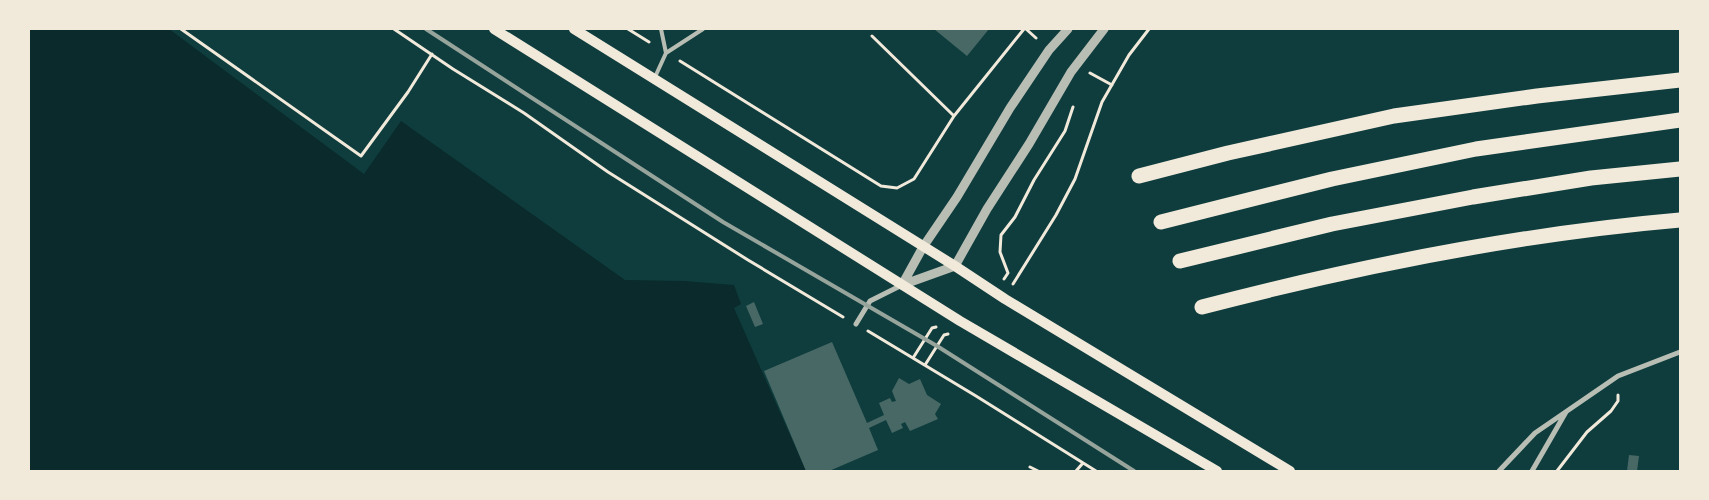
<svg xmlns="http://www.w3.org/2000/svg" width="1709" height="500" font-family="Commissioner,sans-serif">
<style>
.water{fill:#0a2a2b}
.building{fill:#486865}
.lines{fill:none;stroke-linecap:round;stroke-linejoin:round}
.path{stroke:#f1e9da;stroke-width:3}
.service{stroke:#b8beb3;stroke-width:4}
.minor{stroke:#b8beb3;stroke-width:5}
.tertiary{stroke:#b8beb3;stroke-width:9}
.secondary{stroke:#f1e9da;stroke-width:10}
.motorway{stroke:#f1e9da;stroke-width:15}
.rail{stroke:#97a49c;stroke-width:4}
</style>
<rect width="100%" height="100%" fill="#0f3d3e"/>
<path class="water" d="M 29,29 L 169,29 L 364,174 L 401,121 L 625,280 L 685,281 L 734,285 L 741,304 L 734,308 L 806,471 L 29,471 Z"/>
<path class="building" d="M 934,29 L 989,29 L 967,56 Z
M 754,302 L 763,324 L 755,327 L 746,306 Z
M 832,342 L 867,423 L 884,415 L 879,403 L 890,398 L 892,402 L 896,401 L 892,391 L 899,378 L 909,384 L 920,379 L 927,395 L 941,404 L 935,414 L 938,419 L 910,431 L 905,422 L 901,424 L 903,428 L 892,433 L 886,420 L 869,428 L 878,450 L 829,471 L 806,471 L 764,371 Z
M 1629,455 L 1639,456 L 1637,471 L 1627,471 Z"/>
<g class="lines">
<path class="path" d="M 181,29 L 361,156 L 408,92 L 432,54
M 394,29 L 453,69 L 524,113 L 608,172 L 748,260 L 843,317
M 628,29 L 649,42
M 1026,29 L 1036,38
M 872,36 L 954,116
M 680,61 L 881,186 L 897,188 L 914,179 L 954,116 L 1024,29
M 1090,73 L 1112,85
M 1004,279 L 1008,273 L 1000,252 L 1001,235 L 1015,217 L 1034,180 L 1065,131 L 1073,107
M 1013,284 L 1056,215 L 1075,179 L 1102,102 L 1129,55 L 1149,29
M 868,331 L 976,396 L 1096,471
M 913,358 L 932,328 L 936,327
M 925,365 L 944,335 L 948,334
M 1030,467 L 1038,471
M 1076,471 L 1083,463
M 1557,471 L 1587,432 L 1611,411 L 1618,401 L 1618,395"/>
<path class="service" d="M 661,29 L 666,53
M 655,77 L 666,53 L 703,29"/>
<path class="minor" d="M 856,324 L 870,301 L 902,285
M 1499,471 L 1535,433 L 1618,376 L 1680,352
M 1532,471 L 1566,412"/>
<path class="tertiary" d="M 902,285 L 955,266 L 987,209 L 1029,144 L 1071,72 L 1104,29
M 902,285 L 923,247 L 957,197 L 1010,108 L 1049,50 L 1068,29"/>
<path class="secondary" d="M 494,29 L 960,321 L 1217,471
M 574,29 L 955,266 L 1005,299 L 1290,471"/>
<path class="motorway" d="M 1139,176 L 1228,153 L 1394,116 L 1537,96 L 1680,80
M 1161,222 L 1332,179 L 1476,149 L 1680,120
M 1180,261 L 1332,224 L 1473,197 L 1591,178 L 1680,169
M 1202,307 C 1359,266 1518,234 1680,220"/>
<path class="rail" d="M 426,29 L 723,222 L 937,346 L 1134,471"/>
</g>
<rect width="1709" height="500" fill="none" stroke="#f1e9da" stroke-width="60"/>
</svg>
